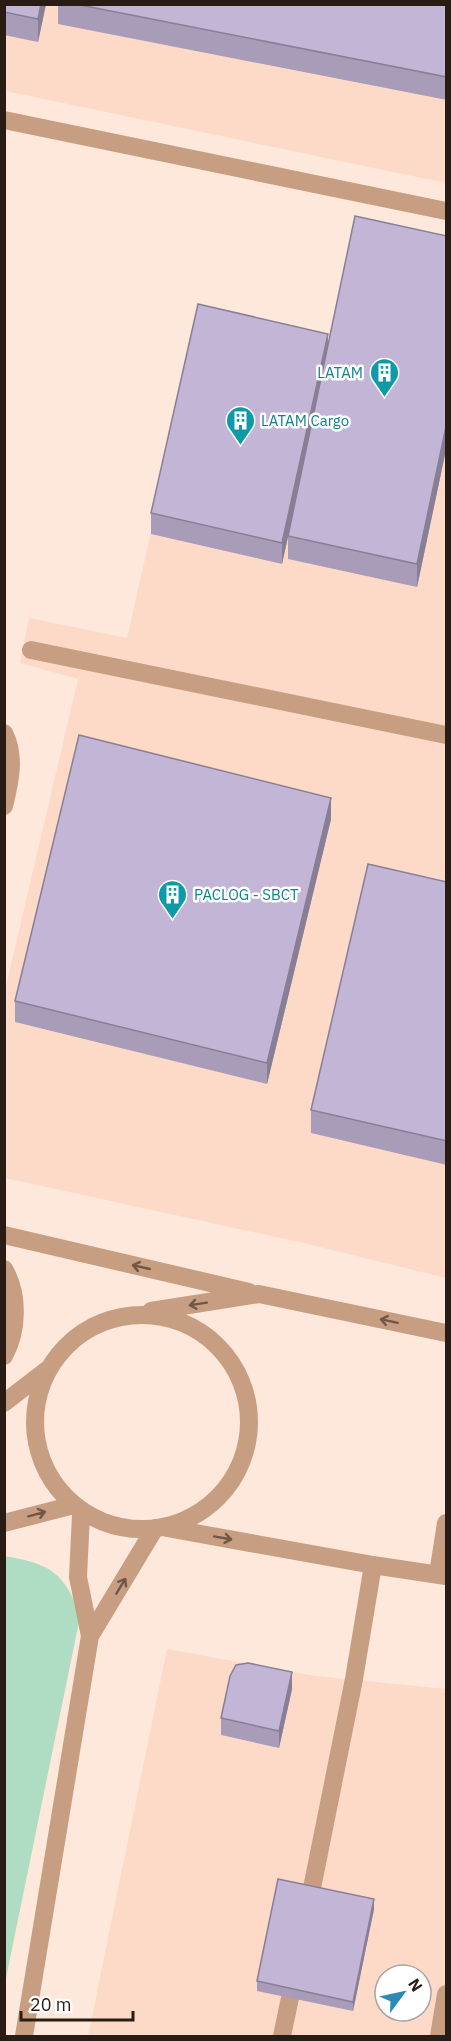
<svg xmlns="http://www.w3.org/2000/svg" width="451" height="2041" font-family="'IBM Plex Sans',sans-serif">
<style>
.built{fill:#fddac7;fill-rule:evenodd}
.green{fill:#aeddc4}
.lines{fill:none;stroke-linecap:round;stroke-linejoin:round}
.minor{stroke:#c89e82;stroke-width:18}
.wall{fill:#a89cb8}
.shaded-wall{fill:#887f96}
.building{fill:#c3b5d6;stroke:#887f96;stroke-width:1.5}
.oneway{stroke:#715646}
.labels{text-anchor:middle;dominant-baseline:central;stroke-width:5;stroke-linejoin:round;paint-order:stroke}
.culture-label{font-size:15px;fill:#0d838f;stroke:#fff;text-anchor:start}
</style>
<rect width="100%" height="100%" fill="#fee8dc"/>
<path class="built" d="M 5,5 L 446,5 L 446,183 L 5,91 Z
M 446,259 L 446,1278 L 308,1244 L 5,1178 L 5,990 L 78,679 L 20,663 L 29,618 L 127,638 L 198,325 L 328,355 Z
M 167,1649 L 316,1676 L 446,1689 L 446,2036 L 88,2036 ZM 385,1975 L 421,1975 L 421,2011 L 385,2011 Z"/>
<path class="green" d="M 5,1556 C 50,1564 65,1572 80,1617 L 5,1983 Z"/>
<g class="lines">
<path class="minor" d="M 4,120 L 446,211
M 31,650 L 446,735
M 4,733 C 16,756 10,782 4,806
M 4,1235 L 249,1292
M 4,1269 C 19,1294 18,1331 4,1356
M 151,1311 L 259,1294 L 446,1333
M35 1422a107 107 0 1 1 214 0a107 107 0 1 1-214 0Z
M 4,1403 L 48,1369
M 4,1523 L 70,1506
M 167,1528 L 373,1565 L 446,1576
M 438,1574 L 446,1523
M 90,1636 L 155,1528
M 308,1908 L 354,1679 L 373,1565
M 24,2036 L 90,1636 L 78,1577 L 81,1515
M 282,2036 L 295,1974
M 439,2036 L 446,1994"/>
</g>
<path class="wall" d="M 4,4 L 46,4 L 38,42 L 4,35 Z
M 58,4 L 447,4 L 447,100 L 58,24 Z
M 447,236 L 447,445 L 417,587 L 288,559 L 288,537 L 282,564 L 151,534 L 151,513 L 328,346 Z
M 447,593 L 447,622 L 445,621 L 445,600 Z
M 331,819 L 267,1084 L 15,1022 L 15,1001 Z
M 447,882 L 447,1165 L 311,1133 L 311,1110 Z
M 292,1689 L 279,1748 L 221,1735 L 221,1718 Z
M 374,1909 L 353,2011 L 257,1991 L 257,1981 Z"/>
<path class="shaded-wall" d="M 41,4 L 46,4 L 38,42 L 38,19 Z
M 328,334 L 328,355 L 282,564 L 282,543 Z
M 447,422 L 447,445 L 417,587 L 417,564 Z
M 331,798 L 331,819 L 267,1084 L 267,1063 Z
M 292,1672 L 292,1689 L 279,1748 L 279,1731 Z
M 374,1899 L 374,1909 L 353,2011 L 353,2002 Z"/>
<path class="building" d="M 4,4 L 41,4 L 38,19 L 4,12 Z
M 75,4 L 447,4 L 447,77 Z
M 355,216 L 447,236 L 447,422 L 417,564 L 288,536 Z
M 198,304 L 328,334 L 282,543 L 151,513 Z
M 79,735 L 331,798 L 267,1063 L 15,1001 Z
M 368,864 L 447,882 L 447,1141 L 311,1110 Z
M 248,1663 L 292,1672 L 279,1731 L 221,1718 L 230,1676 L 236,1665 Z
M 278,1879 L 374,1899 L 353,2002 L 257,1981 Z"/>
<defs><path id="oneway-shaft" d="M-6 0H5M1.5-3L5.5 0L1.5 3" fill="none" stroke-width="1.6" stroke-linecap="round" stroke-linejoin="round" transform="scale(1.5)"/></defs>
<g class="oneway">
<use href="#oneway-shaft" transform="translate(141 1267) rotate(-167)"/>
<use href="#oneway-shaft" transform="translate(198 1304) rotate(171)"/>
<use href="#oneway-shaft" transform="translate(389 1321) rotate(-168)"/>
<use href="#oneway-shaft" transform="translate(37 1514) rotate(-15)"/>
<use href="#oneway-shaft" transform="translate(223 1538) rotate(10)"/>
<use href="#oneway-shaft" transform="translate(121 1586) rotate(-59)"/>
</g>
<defs>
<symbol id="building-pin" viewBox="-11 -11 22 30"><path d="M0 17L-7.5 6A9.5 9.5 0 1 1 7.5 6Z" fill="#0f9aa8" stroke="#fff"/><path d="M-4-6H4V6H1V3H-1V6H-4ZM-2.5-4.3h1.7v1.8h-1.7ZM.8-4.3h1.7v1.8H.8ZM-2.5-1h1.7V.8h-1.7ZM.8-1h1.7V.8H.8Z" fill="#fff"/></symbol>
</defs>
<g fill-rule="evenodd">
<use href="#building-pin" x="368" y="356" width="33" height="45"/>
<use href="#building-pin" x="224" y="404" width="33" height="45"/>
<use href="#building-pin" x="156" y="878" width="33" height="45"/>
</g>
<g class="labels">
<g class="culture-label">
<text x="363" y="372" text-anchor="end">LATAM</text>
<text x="261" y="420">LATAM Cargo</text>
<text x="194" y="894">PACLOG - SBCT</text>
</g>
</g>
<rect width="451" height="2041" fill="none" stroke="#291c15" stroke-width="12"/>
<g transform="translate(403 1993) rotate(57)"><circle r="28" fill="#ffffff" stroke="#a9a4a1" stroke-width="1.5"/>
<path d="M0-4.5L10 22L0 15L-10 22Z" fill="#2d88b5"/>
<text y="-9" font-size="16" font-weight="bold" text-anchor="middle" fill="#291c15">N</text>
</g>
<path d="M21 2011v9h112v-9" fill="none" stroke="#291c15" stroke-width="3"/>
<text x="30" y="2011" font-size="18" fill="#291c15" stroke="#ffffff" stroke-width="4.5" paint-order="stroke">20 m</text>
</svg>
